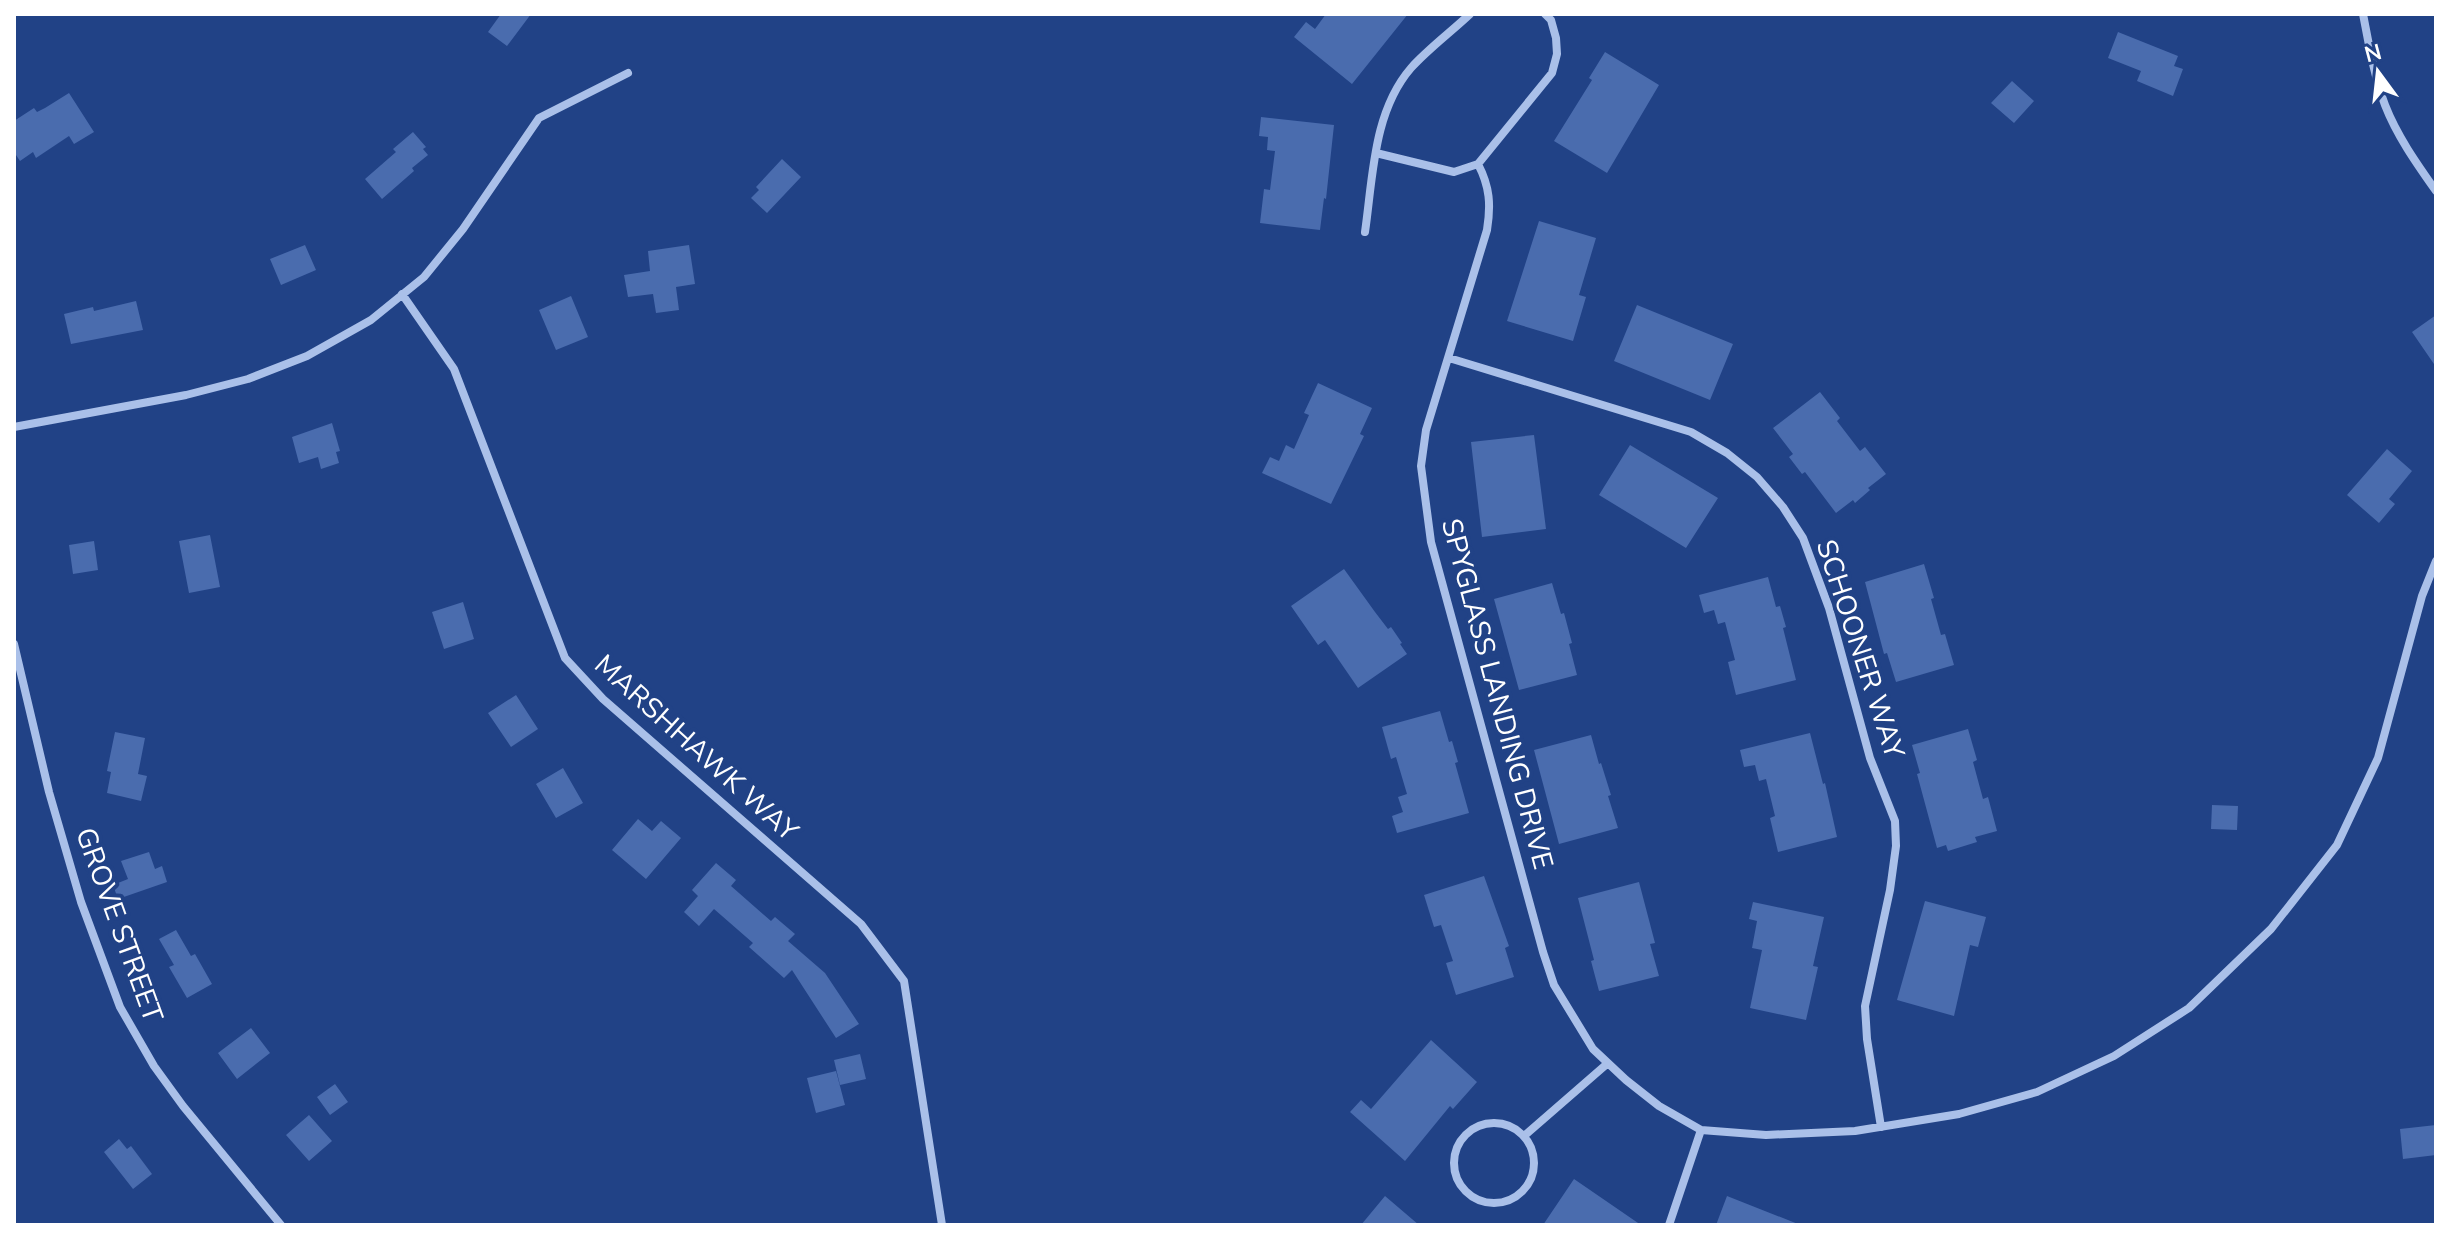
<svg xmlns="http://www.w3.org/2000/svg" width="2450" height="1239" font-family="'Nunito Sans',sans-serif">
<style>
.building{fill:#4a6cae}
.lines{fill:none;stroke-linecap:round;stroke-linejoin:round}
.street{stroke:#aac0e9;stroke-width:8}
.labels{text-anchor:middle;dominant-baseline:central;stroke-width:8;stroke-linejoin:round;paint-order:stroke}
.street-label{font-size:28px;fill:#fff;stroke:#214286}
</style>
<rect width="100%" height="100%" fill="#214286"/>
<path class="building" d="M 501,14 L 531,14 L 507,46 L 488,32 Z
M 1326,14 L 1408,14 L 1352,84 L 1294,37 L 1306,22 L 1315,29 Z
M 2118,32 L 2178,56 L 2174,66 L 2183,69 L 2173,96 L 2137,81 L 2141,71 L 2108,58 Z
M 1605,52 L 1659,85 L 1607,173 L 1554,141 L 1592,80 L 1589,78 Z
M 2012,81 L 2034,101 L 2014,123 L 1991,103 Z
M 69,93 L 94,132 L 74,144 L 69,136 L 36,158 L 33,152 L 20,161 L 14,152 L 14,121 L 34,108 L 37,112 L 45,108 Z
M 1261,117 L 1334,125 L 1326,199 L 1324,198 L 1320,230 L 1260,223 L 1264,189 L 1270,190 L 1275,151 L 1267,150 L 1268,137 L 1259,136 Z
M 413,132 L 426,147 L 423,149 L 428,155 L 412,168 L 414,171 L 382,199 L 365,179 L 396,152 L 393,149 Z
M 782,159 L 801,177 L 767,213 L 751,198 L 759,190 L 756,187 Z
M 1539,221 L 1596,238 L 1579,295 L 1586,297 L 1573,341 L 1507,321 Z
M 305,245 L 316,270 L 281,285 L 270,259 Z
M 689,245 L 695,284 L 676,287 L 679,310 L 656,313 L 653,294 L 628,297 L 624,275 L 650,271 L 648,251 Z
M 571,296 L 588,337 L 556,350 L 539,310 Z
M 136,301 L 143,330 L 71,344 L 64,314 L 93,307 L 94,311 Z
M 1637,305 L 1733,344 L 1710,400 L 1614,361 Z
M 2436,315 L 2436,367 L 2412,332 Z
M 1318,383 L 1372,408 L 1360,434 L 1364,436 L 1331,504 L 1262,473 L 1270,457 L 1279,461 L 1286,445 L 1294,449 L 1309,415 L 1304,413 Z
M 1820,392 L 1840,418 L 1837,421 L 1860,451 L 1865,447 L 1886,474 L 1868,488 L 1870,490 L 1855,503 L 1853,500 L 1836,513 L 1805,472 L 1802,474 L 1789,457 L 1793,454 L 1773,428 Z
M 332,423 L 340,451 L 336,452 L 339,463 L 321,469 L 318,457 L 299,463 L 292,437 Z
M 1534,435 L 1546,529 L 1482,537 L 1471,442 Z
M 1630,445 L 1718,498 L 1686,548 L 1599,495 Z
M 2387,449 L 2412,471 L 2389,499 L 2395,504 L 2379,523 L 2347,495 Z
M 210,535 L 220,587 L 189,593 L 179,541 Z
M 94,541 L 98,570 L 73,574 L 69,545 Z
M 1924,564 L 1934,598 L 1931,599 L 1941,635 L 1945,634 L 1954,665 L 1896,682 L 1887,653 L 1884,654 L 1865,582 Z
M 1344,569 L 1375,612 L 1388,629 L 1391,627 L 1402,643 L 1400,644 L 1407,654 L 1358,688 L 1325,640 L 1318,645 L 1291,606 Z
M 1768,577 L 1776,607 L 1780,606 L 1786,627 L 1783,628 L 1796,680 L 1736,695 L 1728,662 L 1735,660 L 1725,622 L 1718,624 L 1714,610 L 1704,613 L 1699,595 Z
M 1552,583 L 1561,614 L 1564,613 L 1572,643 L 1569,644 L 1577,675 L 1519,690 L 1494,599 Z
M 463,602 L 474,639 L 444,649 L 432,612 Z
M 516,695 L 538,729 L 511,747 L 488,713 Z
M 1440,711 L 1449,742 L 1452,741 L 1458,762 L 1455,763 L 1469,813 L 1397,833 L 1392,816 L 1403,812 L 1398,797 L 1407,794 L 1396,757 L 1391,759 L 1382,727 Z
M 1968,729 L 1977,760 L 1973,762 L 1983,799 L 1988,797 L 1997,831 L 1975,837 L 1977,842 L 1948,851 L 1946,845 L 1937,848 L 1917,774 L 1920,773 L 1912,745 Z
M 115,732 L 145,738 L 138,774 L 147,776 L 141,801 L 107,793 L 111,772 L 107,771 Z
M 1810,733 L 1823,784 L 1825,783 L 1837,837 L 1778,852 L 1770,818 L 1775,816 L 1766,779 L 1759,781 L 1755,765 L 1744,767 L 1740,750 Z
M 1591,735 L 1599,764 L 1601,763 L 1611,795 L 1608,796 L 1618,828 L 1559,844 L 1534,750 Z
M 563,768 L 583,803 L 556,818 L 536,784 Z
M 2212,805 L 2238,806 L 2237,830 L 2211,829 Z
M 638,819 L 652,831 L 661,821 L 681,838 L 646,879 L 612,850 Z
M 149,852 L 155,869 L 162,866 L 167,882 L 118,899 L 113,885 L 128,879 L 121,861 Z
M 716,863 L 736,880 L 731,886 L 771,921 L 775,917 L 795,934 L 788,941 L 825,973 L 859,1024 L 836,1038 L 792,970 L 784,978 L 749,947 L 753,943 L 714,909 L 699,926 L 684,912 L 698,896 L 692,890 Z
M 1484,876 L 1509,946 L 1505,948 L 1514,977 L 1456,995 L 1446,963 L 1453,961 L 1441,925 L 1434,927 L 1424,895 Z
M 1639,882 L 1655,943 L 1650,944 L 1659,976 L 1599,991 L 1591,961 L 1594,960 L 1578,898 Z
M 1925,901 L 1986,917 L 1978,947 L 1970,945 L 1954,1016 L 1897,1000 Z
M 1753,902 L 1824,917 L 1813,966 L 1818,967 L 1806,1020 L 1750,1008 L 1762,950 L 1752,948 L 1757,921 L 1749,919 Z
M 176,930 L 191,956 L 195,954 L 212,984 L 187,998 L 169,967 L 174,965 L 159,939 Z
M 251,1028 L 270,1053 L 237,1079 L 218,1053 Z
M 1431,1040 L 1477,1082 L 1453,1109 L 1450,1106 L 1405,1161 L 1350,1112 L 1361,1100 L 1371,1109 Z
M 860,1054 L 866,1079 L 840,1085 L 834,1060 Z
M 836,1071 L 845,1105 L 816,1113 L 807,1078 Z
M 335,1084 L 348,1102 L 330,1115 L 317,1097 Z
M 309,1115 L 332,1141 L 309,1161 L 286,1135 Z
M 2436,1125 L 2436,1155 L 2403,1159 L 2400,1129 Z
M 119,1139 L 127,1149 L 131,1146 L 152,1174 L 133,1189 L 104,1152 Z
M 1574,1179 L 1641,1225 L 1543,1225 Z
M 1385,1196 L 1419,1225 L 1361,1225 Z
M 1727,1196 L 1798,1224 L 1798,1225 L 1716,1225 Z"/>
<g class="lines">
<path class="street" d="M 1545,14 L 1551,20 L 1556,38 L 1557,54 L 1552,73 L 1478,164 C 1490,187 1491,205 1487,230 L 1426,430 L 1421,466 L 1431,542 L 1543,952 L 1554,985 L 1593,1049 L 1626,1080 L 1659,1106 L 1701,1130 L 1766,1135 L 1855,1131 L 1959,1114 L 2037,1092 L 2114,1056 L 2189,1008 L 2271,929 L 2337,845 L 2378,758 L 2422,596 L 2436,561
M 2363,14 C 2369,45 2374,76 2385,105 C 2397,136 2417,164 2436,191
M 1376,153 L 1454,172 L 1478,164
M 1365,232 C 1373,177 1373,112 1411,68 C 1428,49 1451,32 1470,14
M 402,294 L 454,369 L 565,658 L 603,699 L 861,924 L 904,981 L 942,1225
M 1449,358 L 1691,432 L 1727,453 L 1757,477 L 1783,507 L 1803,538 L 1829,608 L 1870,758 L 1895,821 L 1896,846 L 1890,890 L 1865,1006 L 1867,1039 L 1881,1127
M 14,427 L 186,395 L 248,379 L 307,356 L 371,320 L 424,277 L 463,229 L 539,118 L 628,73
M 14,644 L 49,792 L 81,902 L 120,1007 L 154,1066 L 183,1106 L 281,1225
M1454 1163a40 40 0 1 1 80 0a40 40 0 1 1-80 0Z
M 1524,1136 L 1608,1063
M 1669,1225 L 1701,1130"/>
</g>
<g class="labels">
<g class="street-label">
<text transform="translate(1860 649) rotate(72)">SCHOONER WAY</text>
<text transform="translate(1497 694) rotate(75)">SPYGLASS LANDING DRIVE</text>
<text transform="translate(696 748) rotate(42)">MARSHHAWK WAY</text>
<text transform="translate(119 925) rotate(70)">GROVE STREET</text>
</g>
</g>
<rect width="2450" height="1239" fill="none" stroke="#ffffff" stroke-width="32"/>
<g transform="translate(2378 72) rotate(345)" stroke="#214286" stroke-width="6" paint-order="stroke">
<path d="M0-6L14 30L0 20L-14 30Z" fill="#ffffff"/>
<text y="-12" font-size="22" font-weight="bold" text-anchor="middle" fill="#ffffff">N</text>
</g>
</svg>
